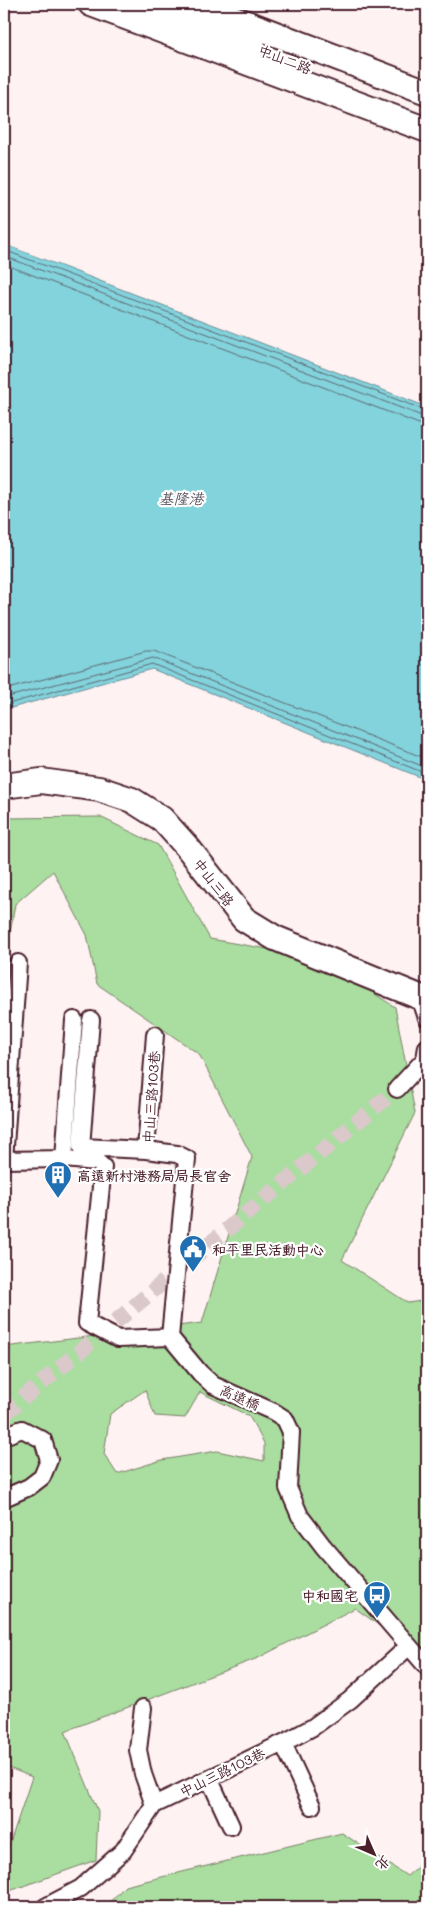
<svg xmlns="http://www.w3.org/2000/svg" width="431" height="1911" font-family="Mali,'LXGW WenKai TC',sans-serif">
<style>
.green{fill:#a9dea0;stroke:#7a7e66;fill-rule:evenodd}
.water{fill:#82d3dc;stroke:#6c8b95}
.pier{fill:#fef2f2}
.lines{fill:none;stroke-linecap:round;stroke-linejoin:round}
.shore{stroke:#606772;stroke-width:1}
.street-tunnel{stroke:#dac8ca;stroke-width:16;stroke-dasharray:16 8;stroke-linecap:butt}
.street-casing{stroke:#4a1f2b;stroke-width:20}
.secondary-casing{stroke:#4a1f2b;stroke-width:28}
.street{stroke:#fff;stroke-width:16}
.secondary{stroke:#fff;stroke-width:24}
.labels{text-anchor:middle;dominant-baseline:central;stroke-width:4.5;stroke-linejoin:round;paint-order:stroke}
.street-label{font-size:14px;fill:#4a1f2b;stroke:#fff}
.poi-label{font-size:14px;font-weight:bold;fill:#4a1f2b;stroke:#fff;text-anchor:start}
.water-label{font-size:15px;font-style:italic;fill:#5b5560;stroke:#fff}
</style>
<rect width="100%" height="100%" fill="#fef2f2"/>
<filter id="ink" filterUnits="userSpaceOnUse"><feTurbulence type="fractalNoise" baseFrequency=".02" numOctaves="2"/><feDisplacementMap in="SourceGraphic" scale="10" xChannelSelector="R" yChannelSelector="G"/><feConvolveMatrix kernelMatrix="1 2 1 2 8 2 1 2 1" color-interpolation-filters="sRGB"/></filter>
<g filter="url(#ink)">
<path class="green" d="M 100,817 L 158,845 L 210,939 L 319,958 L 395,1007 L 415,1113 L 342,1260 L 408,1303 L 427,1300 L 427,1675 L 398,1639 L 355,1608 L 258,1658 L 65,1731 L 98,1811 L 96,1860 L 4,1893 L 4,1861 L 32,1777 L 4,1766 L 4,1347 L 202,1323 L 252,1157 L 199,1054 L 97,984 L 87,935 L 53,871 L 15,904 L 4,968 L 4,818 ZM 145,1390 L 155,1416 L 185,1418 L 200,1392 L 249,1416 L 264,1443 L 264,1461 L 217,1451 L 162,1460 L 117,1474 L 104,1454 L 110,1414 Z
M 342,1833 L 407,1876 L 427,1859 L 427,1907 L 105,1907 L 125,1886 Z"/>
<path class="water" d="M 4,244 L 427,407 L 427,780 L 152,669 L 4,710 Z"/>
<path class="pier" d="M 4,242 L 5,242 L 232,329 L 4,244 Z"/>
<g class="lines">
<path class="shore" d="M 4,250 L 427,411
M 4,256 L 427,418
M 4,264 L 419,424 L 427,425
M 4,690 L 146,651 L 154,651 L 427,759
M 4,698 L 153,658 L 427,768
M 4,705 L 152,664 L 427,774"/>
<path class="street-tunnel" d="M 4,1414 L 397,1089"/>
<defs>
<path id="street" d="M 18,963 L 4,1160 L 64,1159 L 97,1162 L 103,1167 L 87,1323 L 118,1339 L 170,1337 L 187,1159 L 177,1154 L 146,1150 L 155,1035
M 420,997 L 427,1018
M 91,1020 L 81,1147 L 146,1150
M 397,1089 L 425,1059 L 427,1047
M 64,1159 L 74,1020
M 170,1337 L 200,1373 L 213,1385 L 274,1412 L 285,1419 L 291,1432 L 288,1488 L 300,1516 L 323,1546 L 427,1667
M 4,1436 L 22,1429 L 43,1440 L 49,1460 L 42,1477 L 29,1487 L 4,1498
M 143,1708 L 138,1750 L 143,1774 L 154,1805
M 283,1743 L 312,1806
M 209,1778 L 231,1826
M 45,1907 L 81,1888 L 123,1851 L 154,1805 L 283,1743 L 313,1727 L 350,1700 L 409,1646"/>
<path id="secondary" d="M 91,4 L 427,130
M 142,4 L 253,47
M 197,4 L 427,92
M 4,786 L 41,781 L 99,789 L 132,800 L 162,819 L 188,848 L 244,919 L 275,938 L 427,1000"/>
</defs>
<use href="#street" class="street-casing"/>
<use href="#secondary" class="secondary-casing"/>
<use href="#street" class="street"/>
<use href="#secondary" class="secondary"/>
</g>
</g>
<defs>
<symbol id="building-pin" viewBox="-11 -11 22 30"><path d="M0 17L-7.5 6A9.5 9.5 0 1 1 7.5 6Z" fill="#1f6fb2" stroke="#fff"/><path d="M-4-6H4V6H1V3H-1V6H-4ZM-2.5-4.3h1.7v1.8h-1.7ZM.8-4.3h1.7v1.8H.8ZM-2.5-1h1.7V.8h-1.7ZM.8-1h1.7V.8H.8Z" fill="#fff"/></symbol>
<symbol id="civic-pin" viewBox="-11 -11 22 30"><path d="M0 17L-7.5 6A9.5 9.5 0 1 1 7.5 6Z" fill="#1f6fb2" stroke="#fff"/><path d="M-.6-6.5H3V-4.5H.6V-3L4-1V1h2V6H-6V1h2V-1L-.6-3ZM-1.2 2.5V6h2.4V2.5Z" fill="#fff"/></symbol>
<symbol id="bus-pin" viewBox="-11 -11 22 30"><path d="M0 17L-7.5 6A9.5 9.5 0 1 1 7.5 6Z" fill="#1f6fb2" stroke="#fff"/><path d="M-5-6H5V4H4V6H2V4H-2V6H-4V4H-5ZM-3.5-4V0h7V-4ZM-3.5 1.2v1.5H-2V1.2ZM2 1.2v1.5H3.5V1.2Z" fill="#fff"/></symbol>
</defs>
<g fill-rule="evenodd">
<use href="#building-pin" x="42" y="1159" width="32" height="43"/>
<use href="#civic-pin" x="177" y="1233" width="32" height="43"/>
<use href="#bus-pin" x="361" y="1579" width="32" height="43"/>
</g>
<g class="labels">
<g class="street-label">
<text transform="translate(285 59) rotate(21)">中山二路</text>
<text transform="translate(214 882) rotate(52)">中山三路</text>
<text transform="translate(151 1097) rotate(-86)">中山三路103巷</text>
<text transform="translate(240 1397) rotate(24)">高遠橋</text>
<text transform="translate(222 1772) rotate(-26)">中山三路103巷</text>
</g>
<g class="poi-label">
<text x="77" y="1175">高遠新村港務局局長官舍</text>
<text x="212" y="1249">和平里民活動中心</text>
<text x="358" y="1595" text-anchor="end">中和國宅</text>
</g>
<g class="water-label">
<text x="181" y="498">基隆港</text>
</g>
</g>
<rect width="431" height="1911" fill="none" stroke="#fff" stroke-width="20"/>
<rect x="10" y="10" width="411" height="1891" fill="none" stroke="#4a1f2b" stroke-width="2" filter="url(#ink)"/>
<g transform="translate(374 1854) rotate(135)" stroke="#ffffff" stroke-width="4" paint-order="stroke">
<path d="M0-4L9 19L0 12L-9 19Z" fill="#4a1f2b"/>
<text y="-8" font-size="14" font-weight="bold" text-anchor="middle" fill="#4a1f2b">北</text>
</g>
</svg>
